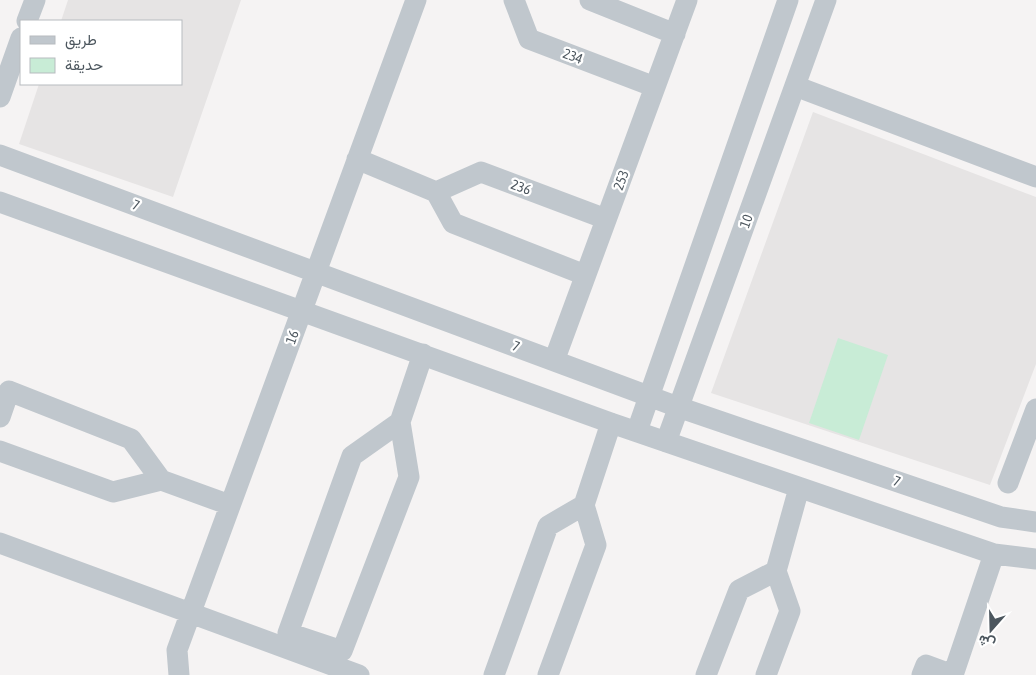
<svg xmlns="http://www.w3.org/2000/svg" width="1036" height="675" font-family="'Asap Condensed',Vazirmatn,sans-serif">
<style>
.education{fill:#e6e4e4}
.green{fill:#c8ecd6}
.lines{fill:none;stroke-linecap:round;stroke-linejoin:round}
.minor{stroke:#c0c7cd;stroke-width:21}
.labels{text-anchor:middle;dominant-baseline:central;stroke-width:4.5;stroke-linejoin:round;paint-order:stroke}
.street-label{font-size:14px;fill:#4c565e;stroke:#fff}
</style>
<rect width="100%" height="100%" fill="#f5f3f3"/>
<path class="education" d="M 68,0 L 241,0 L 173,197 L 19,144 L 39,84 L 181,84 L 181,21 L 61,21 Z
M 813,112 L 1036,197 L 1036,364 L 990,485 L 711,393 Z"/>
<path class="green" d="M 838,338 L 888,355 L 859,440 L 809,423 Z"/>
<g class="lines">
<path class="minor" d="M 514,0 L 529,39 L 655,87
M 590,0 L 675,34
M 27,21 L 35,0
M 795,86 L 1036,177
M 0,97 L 21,38
M 0,155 L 678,407 L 1001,517 L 1036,522
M 357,159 L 436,192 L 453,223 L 585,275
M 436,192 L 481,172 L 606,219
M 0,202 L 611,423 L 994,554 L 1036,559
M 554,361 L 687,0
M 0,417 L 9,391 L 131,439 L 161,480 L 230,505
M 400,422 L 409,477 L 342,651 L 288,633 L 352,456 L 400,422 L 423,354
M 637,431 L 788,0
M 666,442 L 826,0
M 0,451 L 113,492 L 161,480
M 1008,483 L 1036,409
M 0,543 L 359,675
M 179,675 L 177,650 L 416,0
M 494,675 L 548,526 L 584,505
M 548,675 L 596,545 L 584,505 L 611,423
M 706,675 L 739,590 L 776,571
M 766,675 L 790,611 L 776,571 L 799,488
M 922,675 L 926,665 L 953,675
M 953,675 L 994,554"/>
</g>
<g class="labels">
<g class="street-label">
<text transform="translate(573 56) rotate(21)">234</text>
<text transform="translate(621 180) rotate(-70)">253</text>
<text transform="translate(521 187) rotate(20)">236</text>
<text transform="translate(136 205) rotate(20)">7</text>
<text transform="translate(746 221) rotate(-70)">10</text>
<text transform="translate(292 337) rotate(-70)">16</text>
<text transform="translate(516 346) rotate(21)">7</text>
<text transform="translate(897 481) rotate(19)">7</text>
</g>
</g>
<rect x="20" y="20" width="162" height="65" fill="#ffffff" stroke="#b7bbbf"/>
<rect x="30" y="36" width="25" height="8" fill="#c0c7cd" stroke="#b7bbbf"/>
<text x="65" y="45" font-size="15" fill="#4c565e">طريق</text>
<rect x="30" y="58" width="25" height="15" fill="#c8ecd6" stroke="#b7bbbf"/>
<text x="65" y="70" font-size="15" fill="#4c565e">حديقة</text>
<g transform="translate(991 630) rotate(200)" stroke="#ffffff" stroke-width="4" paint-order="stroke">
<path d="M0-4L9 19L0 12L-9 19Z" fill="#4c565e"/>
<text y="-8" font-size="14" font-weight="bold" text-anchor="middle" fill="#4c565e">ش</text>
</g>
</svg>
